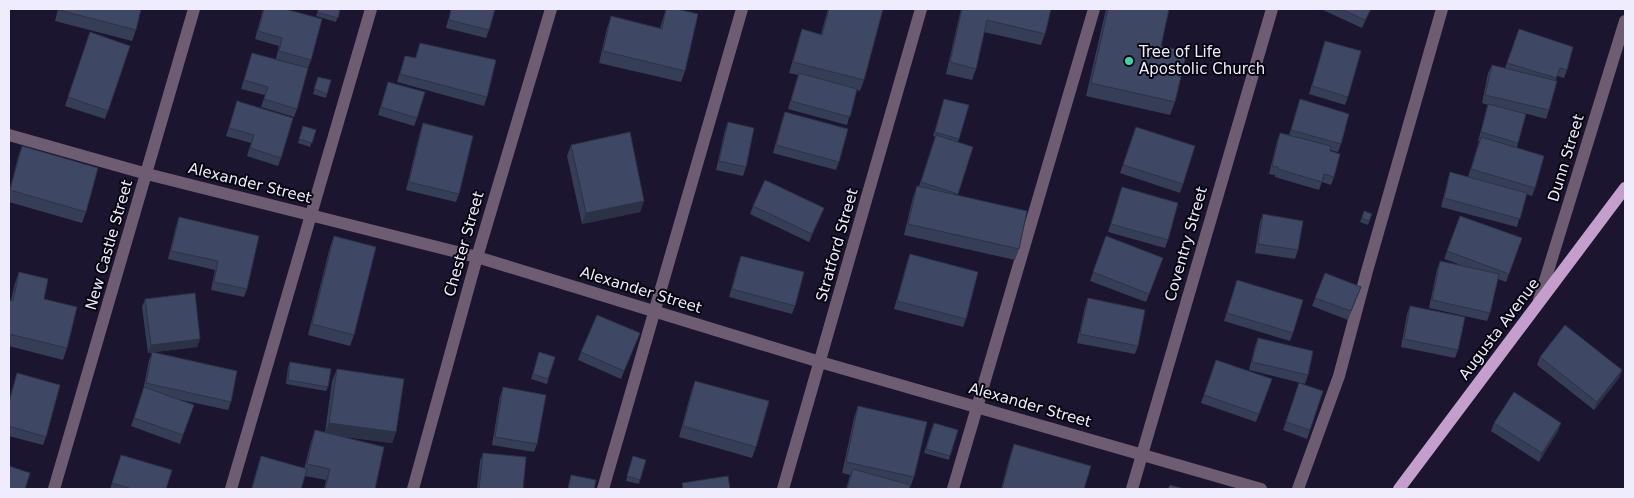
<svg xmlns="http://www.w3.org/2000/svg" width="1634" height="498" font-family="'DejaVu Sans',sans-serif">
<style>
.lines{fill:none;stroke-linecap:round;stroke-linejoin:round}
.minor{stroke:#6e5c72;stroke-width:12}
.major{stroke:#c49fcd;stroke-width:12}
.wall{fill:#353e56}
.shaded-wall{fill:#2b3246}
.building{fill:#3e4864;stroke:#2b3246}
.poi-dot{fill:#3bd4a4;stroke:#06040e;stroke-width:2}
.labels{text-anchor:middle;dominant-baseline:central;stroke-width:4;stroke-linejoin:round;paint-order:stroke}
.poi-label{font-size:15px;fill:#efecfe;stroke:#06040e;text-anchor:start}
.street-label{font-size:15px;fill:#efecfe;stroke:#06040e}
</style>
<rect width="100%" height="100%" fill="#1c152f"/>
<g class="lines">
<path class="minor" d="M 9,135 L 147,174 L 477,257 L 820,362 L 1261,489
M 1539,300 L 1625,21
M 54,489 L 194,9
M 231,489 L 371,9
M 413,489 L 477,257 L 551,9
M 603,489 L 742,9
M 783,489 L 921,9
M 953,489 L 1094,9
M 1132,489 L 1272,9
M 1298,489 L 1339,376 L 1367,271 L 1442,9"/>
<path class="major" d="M 1399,489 L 1625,188"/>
</g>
<path class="wall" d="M 58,9 L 141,9 L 136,30 L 132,41 L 55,21 Z
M 263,9 L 285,9 L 311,60 L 308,68 L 276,59 L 279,46 L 255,39 Z
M 319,9 L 340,9 L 336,22 L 316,16 Z
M 451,9 L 495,9 L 489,30 L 486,38 L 446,28 Z
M 666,9 L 685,71 L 681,82 L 599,63 L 607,28 L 611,16 L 660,28 Z
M 828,9 L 883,9 L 864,80 L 860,91 L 857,90 L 847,125 L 788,109 L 798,75 L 789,73 L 798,41 L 802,29 L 821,34 Z
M 961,9 L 1051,9 L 1045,34 L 1041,45 L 984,32 L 976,69 L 972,80 L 946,74 Z
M 1106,9 L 1169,9 L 1161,46 L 1174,53 L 1175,102 L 1170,115 L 1086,96 Z
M 1324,9 L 1371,9 L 1362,28 L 1323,10 Z
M 1519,29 L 1567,70 L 1564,78 L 1557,76 L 1549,110 L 1546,119 L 1524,113 L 1517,148 L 1535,188 L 1532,196 L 1526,194 L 1517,227 L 1441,207 L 1450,172 L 1468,177 L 1479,141 L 1478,141 L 1488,105 L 1482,103 L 1488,73 L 1492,65 L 1505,68 Z
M 90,32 L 130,46 L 105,119 L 65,106 Z
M 1325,41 L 1348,97 L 1345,105 L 1309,94 Z
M 420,43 L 487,97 L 484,106 L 397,82 L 405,56 L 415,58 Z
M 252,53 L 297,109 L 294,117 L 261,107 L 265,95 L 241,89 Z
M 318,77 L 331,80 L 326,98 L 313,94 Z
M 388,82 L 417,118 L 414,126 L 378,115 Z
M 1300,99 L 1341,144 L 1338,152 L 1330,150 L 1334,177 L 1331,185 L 1322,182 L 1319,190 L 1275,177 L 1275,175 L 1269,174 L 1277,141 L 1280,133 L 1289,135 Z
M 237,101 L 281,158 L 278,166 L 247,156 L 251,143 L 226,136 Z
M 943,103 L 969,105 L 958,142 L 973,147 L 957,195 L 1019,249 L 1015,260 L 904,235 L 913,197 L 917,186 L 919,186 L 935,137 L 933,136 Z
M 785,112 L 839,162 L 836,170 L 773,153 L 782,120 Z
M 728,122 L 746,167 L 743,176 L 716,170 L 725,130 Z
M 423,123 L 459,194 L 456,202 L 406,190 L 420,132 Z
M 303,126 L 316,130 L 310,147 L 298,143 Z
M 1133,135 L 1183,184 L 1180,193 L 1120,173 Z
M 571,145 L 644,201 L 640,212 L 582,224 L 567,156 Z
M 22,146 L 86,212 L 82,223 L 9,202 L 9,192 L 18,157 Z
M 1122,187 L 1168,240 L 1165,248 L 1108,232 Z
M 753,206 L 824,208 L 809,242 L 750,214 Z
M 1364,211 L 1372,214 L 1368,225 L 1360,222 Z
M 1263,214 L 1298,250 L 1295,259 L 1255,253 L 1260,222 Z
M 1460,216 L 1522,238 L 1506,282 L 1498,279 L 1490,313 L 1487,321 L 1429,308 L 1437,269 L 1440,261 L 1461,265 L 1444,259 Z
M 179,217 L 247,289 L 244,297 L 211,290 L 215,270 L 168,259 L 176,226 Z
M 334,236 L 354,335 L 350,346 L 308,335 L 330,247 Z
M 1106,236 L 1163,258 L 1146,302 L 1090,281 Z
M 910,254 L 966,319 L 963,327 L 894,309 L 907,262 Z
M 741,256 L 795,306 L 792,314 L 729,297 L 738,264 Z
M 19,272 L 44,299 L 67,348 L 63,360 L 9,346 L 9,300 L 11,300 L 15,283 Z
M 1325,273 L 1361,287 L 1348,320 L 1312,306 Z
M 1237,280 L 1293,333 L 1290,341 L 1224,321 Z
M 1088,298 L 1138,346 L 1135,354 L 1077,343 L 1085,306 Z
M 145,299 L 200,339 L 197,347 L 155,352 L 231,402 L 228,410 L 177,399 L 194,405 L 180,444 L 131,426 L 143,391 L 149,360 L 152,353 L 148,353 L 142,307 Z
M 1410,306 L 1458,350 L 1455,358 L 1401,347 L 1407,314 Z
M 640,333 L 621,379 L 578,360 L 581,352 Z
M 1258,338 L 1308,375 L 1305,384 L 1249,370 L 1255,346 Z
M 539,352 L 555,357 L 547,384 L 531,379 Z
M 1540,357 L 1622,370 L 1619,378 L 1594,410 L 1537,365 Z
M 1216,360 L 1272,379 L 1256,422 L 1201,403 Z
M 290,362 L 328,387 L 326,391 L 286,384 L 288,367 Z
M 337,369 L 396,432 L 392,443 L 337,436 L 375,489 L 324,489 L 326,480 L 305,476 L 301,489 L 251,489 L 261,456 L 304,469 L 311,442 L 315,430 L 325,433 L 332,381 Z
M 17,373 L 46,437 L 43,445 L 9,436 L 9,400 Z
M 695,381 L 756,447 L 752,458 L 679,437 L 691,392 Z
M 1299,383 L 1323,391 L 1307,439 L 1283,430 Z
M 503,387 L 537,444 L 534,452 L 492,445 L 500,396 Z
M 858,406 L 914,477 L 910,488 L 909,488 L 909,489 L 846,489 L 850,475 L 842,473 L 854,418 Z
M 1494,423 L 1561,423 L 1558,431 L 1539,462 L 1491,431 Z
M 932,427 L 950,456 L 949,460 L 924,453 Z
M 1014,444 L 1084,489 L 1001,489 L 1010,456 Z
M 483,453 L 523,489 L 477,489 L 480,461 Z
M 121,455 L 166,489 L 110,489 Z
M 633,456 L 640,480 L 639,484 L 626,481 Z"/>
<path class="shaded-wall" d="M 644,201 L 640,212 L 582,224 L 586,213 Z
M 824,208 L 821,216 L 809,242 L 812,234 Z
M 200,339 L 197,347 L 148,353 L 151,345 Z
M 1622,370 L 1619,378 L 1594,410 L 1597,402 Z
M 329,423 L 396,432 L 392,443 L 325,434 Z
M 1561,423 L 1558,431 L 1539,462 L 1542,453 Z"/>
<path class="building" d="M 59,9 L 141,9 L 136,30 L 59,10 Z
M 264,9 L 285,9 L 322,19 L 311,60 L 279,51 L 282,38 L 258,31 Z
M 319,9 L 340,9 L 338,18 L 317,12 Z
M 451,9 L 495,9 L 489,30 L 449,20 Z
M 666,9 L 677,9 L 698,14 L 685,71 L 603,51 L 611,16 L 662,29 Z
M 829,9 L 883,9 L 864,80 L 793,62 L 802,29 L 822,35 Z
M 962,9 L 1051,9 L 1045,34 L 987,20 L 976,69 L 950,62 Z
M 1108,9 L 1169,9 L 1161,46 L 1175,49 L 1174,53 L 1186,55 L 1175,102 L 1091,83 Z
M 1341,9 L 1371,9 L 1365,20 Z
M 1519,29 L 1573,47 L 1567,70 L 1560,68 L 1556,78 L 1507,63 Z
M 90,32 L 130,46 L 108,111 L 68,97 Z
M 1325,41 L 1361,51 L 1348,97 L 1312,86 Z
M 420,43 L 496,60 L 487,97 L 400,74 L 405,56 L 416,58 Z
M 252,53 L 308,68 L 297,109 L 264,99 L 268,87 L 244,80 Z
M 1492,65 L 1557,81 L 1549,110 L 1485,95 Z
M 799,73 L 857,89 L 850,117 L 791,101 Z
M 318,77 L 331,80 L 327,94 L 314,89 Z
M 388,82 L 425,92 L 417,118 L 381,107 Z
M 944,99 L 969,105 L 959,139 L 935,132 Z
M 1300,99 L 1349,114 L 1341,144 L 1291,130 Z
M 237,101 L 293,118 L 281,158 L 250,148 L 254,135 L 229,128 Z
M 1488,104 L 1526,114 L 1518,143 L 1481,132 Z
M 785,112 L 848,129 L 839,162 L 776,145 Z
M 728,122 L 754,128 L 746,167 L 719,161 Z
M 423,123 L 473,136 L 459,194 L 409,182 Z
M 303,126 L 316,130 L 312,143 L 299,139 Z
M 1136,127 L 1195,146 L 1183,184 L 1123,165 Z
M 630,132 L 644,201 L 586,213 L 571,145 Z
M 1280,133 L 1331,146 L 1330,151 L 1340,154 L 1334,177 L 1324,174 L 1322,182 L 1278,169 L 1278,167 L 1272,166 Z
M 936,135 L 973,147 L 958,194 L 921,182 Z
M 1481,137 L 1544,156 L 1535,188 L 1471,169 Z
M 22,146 L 98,168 L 86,212 L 10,190 Z
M 1450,172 L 1527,193 L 1520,219 L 1444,198 Z
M 765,180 L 824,208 L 812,234 L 753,206 Z
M 917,186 L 1027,211 L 1019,249 L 908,224 Z
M 1122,187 L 1178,203 L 1168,240 L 1111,224 Z
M 1364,211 L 1372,214 L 1369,221 L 1362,218 Z
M 1263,214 L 1303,221 L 1298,250 L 1258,244 Z
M 1460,216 L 1522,238 L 1509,274 L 1447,251 Z
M 179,217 L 259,236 L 247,289 L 214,282 L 218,261 L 171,251 Z
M 334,236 L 376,247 L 354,335 L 312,324 Z
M 1106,236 L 1163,258 L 1149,294 L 1093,272 Z
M 910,254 L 978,272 L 966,319 L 897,301 Z
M 741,256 L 804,272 L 795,306 L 732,289 Z
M 1440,261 L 1499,274 L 1490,313 L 1432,300 Z
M 19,272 L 48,279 L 44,299 L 77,307 L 67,348 L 9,334 L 9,300 L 13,301 Z
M 1325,273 L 1361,287 L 1351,311 L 1315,298 Z
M 1237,280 L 1303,300 L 1293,333 L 1227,313 Z
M 195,293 L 200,339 L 151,345 L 145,299 Z
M 1088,298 L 1145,310 L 1138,346 L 1080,334 Z
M 1410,306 L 1465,317 L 1458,350 L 1404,339 Z
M 597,315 L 640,333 L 624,371 L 581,352 Z
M 1565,325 L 1622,370 L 1597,402 L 1540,357 Z
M 1258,338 L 1313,351 L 1308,375 L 1252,362 Z
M 152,352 L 237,371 L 231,402 L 146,383 Z
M 539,352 L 555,357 L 548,379 L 533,374 Z
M 1216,360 L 1272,379 L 1259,414 L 1204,395 Z
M 290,362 L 331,369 L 328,387 L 288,380 Z
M 337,369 L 404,379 L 396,432 L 329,423 Z
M 17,373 L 60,385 L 46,437 L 9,426 L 9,403 Z
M 695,381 L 769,401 L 756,447 L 683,426 Z
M 1299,383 L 1323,391 L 1310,430 L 1286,422 Z
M 144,387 L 194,405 L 183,435 L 134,418 Z
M 503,387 L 546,395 L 537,444 L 495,437 Z
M 1514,392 L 1561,423 L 1542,453 L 1494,423 Z
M 858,406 L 927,422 L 914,477 L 846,462 Z
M 934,423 L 958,430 L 950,456 L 926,449 Z
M 315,430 L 384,447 L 375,489 L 325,489 L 330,469 L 307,464 Z
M 1014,444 L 1091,466 L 1084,489 L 1002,489 Z
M 483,453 L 526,457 L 523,489 L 479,489 Z
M 121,455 L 172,470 L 166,489 L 132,489 L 112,483 Z
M 261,456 L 307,469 L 301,489 L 252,489 Z
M 633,456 L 646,460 L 640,480 L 627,476 Z
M 9,466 L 30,473 L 25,489 L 9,489 Z
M 853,469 L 910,485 L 909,489 L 847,489 Z
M 571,475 L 596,480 L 594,489 L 568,489 Z
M 728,476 L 730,489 L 683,489 L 682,483 Z
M 1170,485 L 1185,489 L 1168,489 Z"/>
<circle class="poi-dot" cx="1129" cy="61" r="5"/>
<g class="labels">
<g class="poi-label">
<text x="1139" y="52">Tree of Life<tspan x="1139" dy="17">Apostolic Church</tspan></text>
</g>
<g class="street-label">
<text transform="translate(1566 158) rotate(-73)">Dunn Street</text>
<text transform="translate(250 183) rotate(14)">Alexander Street</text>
<text transform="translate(464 244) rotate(-74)">Chester Street</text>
<text transform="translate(1186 244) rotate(-74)">Coventry Street</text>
<text transform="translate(109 245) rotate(-74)">New Castle Street</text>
<text transform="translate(837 245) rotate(-74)">Stratford Street</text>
<text transform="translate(641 290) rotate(17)">Alexander Street</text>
<text transform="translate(1499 329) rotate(-53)">Augusta Avenue</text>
<text transform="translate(1030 405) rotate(16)">Alexander Street</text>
</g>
</g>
<rect width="1634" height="498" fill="none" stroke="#efecfe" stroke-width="20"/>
</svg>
